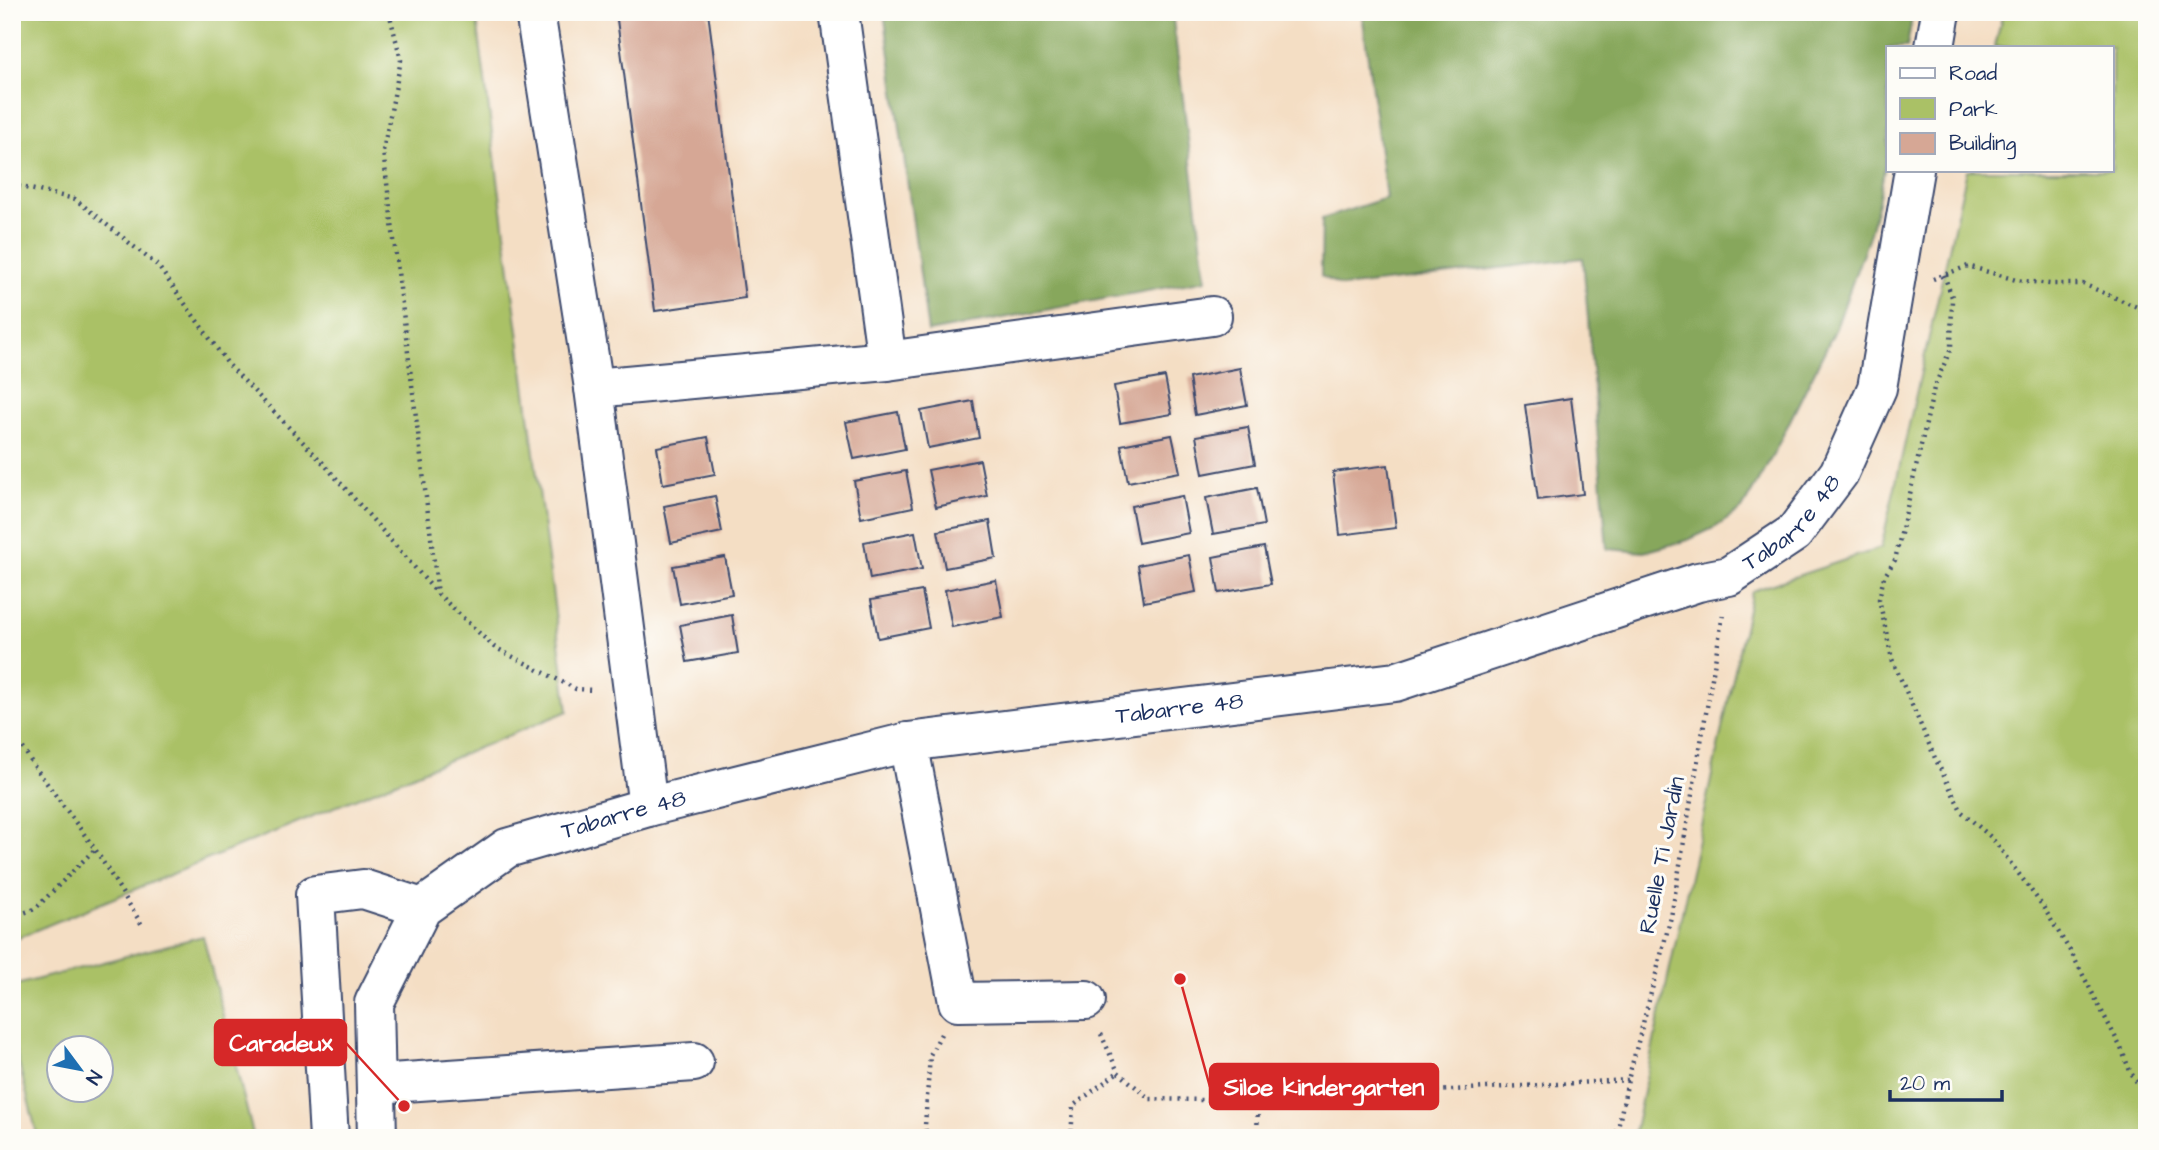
<svg xmlns="http://www.w3.org/2000/svg" width="2159" height="1150" font-family="'Architects Daughter',sans-serif">
<style>
.green{fill:#aac166;stroke:#627862;stroke-width:2;fill-rule:evenodd}
.forest{fill:#87a75b;stroke:#516b5c;stroke-width:2}
.building{fill:#d6a795}
.lines{fill:none;stroke-linecap:round;stroke-linejoin:round}
.minor-casing{stroke:#3c496d;stroke-width:42}
.path{stroke:#3c496d;stroke-width:4.5;stroke-dasharray:2 5;stroke-linecap:butt}
.minor{stroke:#fff;stroke-width:38}
.labels{text-anchor:middle;dominant-baseline:central;stroke-width:6;stroke-linejoin:round;paint-order:stroke}
.street-label{font-size:23px;fill:#1b2f5e;stroke:#fdfcf7}
.leader{fill:none;stroke:#d62828;stroke-width:2.5}
.callout-dot{fill:#d62828;stroke:#fdfcf7;stroke-width:2.5}
.callout{fill:#d62828;stroke:#d62828;stroke-width:2.5}
.callout-label{font-size:24px;text-anchor:middle;font-weight:bold;fill:#fff}
</style>
<rect width="100%" height="100%" fill="#fdfcf7"/>
<filter id="ink" filterUnits="userSpaceOnUse"><feTurbulence type="fractalNoise" baseFrequency=".0143" numOctaves="2"/><feDisplacementMap in="SourceGraphic" scale="14" xChannelSelector="R" yChannelSelector="G"/><feConvolveMatrix kernelMatrix="1 2 1 2 8 2 1 2 1" color-interpolation-filters="sRGB"/></filter>
<filter id="wash" filterUnits="userSpaceOnUse"><feTurbulence type="fractalNoise" baseFrequency=".00686" numOctaves="4" result="noise"/><feDisplacementMap in="SourceGraphic" scale="28" xChannelSelector="R" yChannelSelector="G"/><feGaussianBlur stdDeviation="1.57" result="paint"/><feColorMatrix in="noise" values="0 0 0 0 0 0 0 0 0 0 0 0 0 0 0 0 0 1.4 0 .05"/><feComposite in="paint" operator="in"/></filter>
<g filter="url(#wash)">
<rect width="100%" height="100%" fill="#f4dec4"/>
<path class="green" d="M 12,12 L 476,12 L 568,711 L 12,940 Z
M 2003,12 L 2147,12 L 2147,1138 L 1633,1138 L 1752,591 L 1881,548 L 1967,170 L 2112,170 L 2112,47 L 1995,47 Z
M 203,936 L 254,1138 L 38,1138 L 12,1037 L 12,986 ZM 60,1048 L 102,1048 L 102,1090 L 60,1090 Z"/>
<path class="forest" d="M 884,12 L 1172,12 L 1206,280 L 928,332 Z
M 1362,12 L 1913,12 L 1907,47 L 1888,47 L 1888,150 L 1878,202 L 1869,236 L 1836,328 L 1773,455 L 1742,509 L 1716,527 L 1688,540 L 1644,552 L 1607,549 L 1583,258 L 1343,287 L 1321,276 L 1322,219 L 1386,198 Z"/>
<g id="blocks">
<path class="building" d="M 616,12 L 708,12 L 745,298 L 655,311 Z
M 1240,368 L 1247,405 L 1195,415 L 1189,378 Z
M 1165,377 L 1172,414 L 1120,423 L 1114,386 Z
M 1571,398 L 1583,494 L 1538,500 L 1525,405 Z
M 973,401 L 979,438 L 928,448 L 921,411 Z
M 898,412 L 905,449 L 854,459 L 846,422 Z
M 1248,427 L 1255,464 L 1203,474 L 1196,436 Z
M 1172,435 L 1180,472 L 1128,482 L 1121,445 Z
M 708,437 L 715,474 L 663,484 L 657,447 Z
M 980,460 L 987,496 L 936,507 L 928,470 Z
M 1388,465 L 1396,528 L 1340,535 L 1333,472 Z
M 906,471 L 913,507 L 861,518 L 854,481 Z
M 1257,488 L 1264,525 L 1213,534 L 1206,498 Z
M 715,496 L 722,532 L 671,543 L 664,506 Z
M 1182,496 L 1189,533 L 1138,543 L 1131,506 Z
M 990,521 L 996,558 L 945,568 L 938,531 Z
M 915,532 L 922,569 L 870,579 L 864,542 Z
M 1264,547 L 1271,584 L 1219,593 L 1213,557 Z
M 1189,555 L 1196,592 L 1144,602 L 1138,565 Z
M 725,557 L 732,594 L 680,604 L 673,566 Z
M 996,580 L 1003,617 L 952,627 L 945,590 Z
M 922,591 L 929,628 L 878,638 L 871,600 Z
M 732,615 L 738,653 L 687,662 L 680,625 Z"/>
</g>
</g>
<g filter="url(#ink)">
<use href="#blocks" fill-opacity="0" stroke="#3c496d" stroke-width="2"/>
<g class="lines">
<defs>
<g id="minor">
<path d="M 535,12 L 594,388 L 648,807"/>
<path d="M 839,12 L 887,361"/>
<path d="M 1935,47 L 1941,12"/>
<path d="M 594,388 L 887,361 L 1212,316"/>
<path d="M 908,742 L 958,1002 L 1086,1000"/>
<path d="M 376,1084 L 694,1062"/>
<path d="M 329,1138 L 315,895 L 363,889 L 422,908"/>
<path id="s1" d="M 377,1138 L 374,1003 L 422,908 L 507,848 L 648,807 L 908,742 L 1395,682 L 1698,582 L 1729,576 L 1794,533 L 1839,473 L 1877,388 L 1914,170"/>
</g>
</defs>
<use href="#minor" class="minor-casing"/>
<path class="path" d="M 389,12 L 401,60 L 383,151 L 438,594 L 494,647 L 576,689 L 595,690
M 12,185 L 75,199 L 158,266 L 228,364 L 323,463 L 437,593
M 1944,275 L 1952,297 L 1951,348 L 1934,388 L 1895,560 L 1884,577 L 1879,599 L 1892,659 L 1935,758 L 1962,812 L 1992,838 L 2042,905 L 2072,954 L 2121,1048 L 2130,1071 L 2147,1099
M 1933,279 L 1968,266 L 2016,280 L 2050,284 L 2083,284 L 2137,307 L 2147,316
M 12,730 L 32,763 L 95,849 L 142,925
M 12,917 L 35,909 L 95,849
M 1101,1034 L 1118,1072 L 1150,1099 L 1258,1101 L 1628,1080
M 927,1138 L 925,1126 L 930,1055 L 941,1034
M 1071,1138 L 1073,1106 L 1118,1072
M 1257,1138 L 1258,1101
M 1616,1138 L 1628,1080 L 1671,917 L 1723,614"/>
<use href="#minor" class="minor"/>
</g>
</g>
<g class="labels">
<g class="street-label">
<text stroke="none"><textPath href="#s1" startOffset="1685">Tabarre 48</textPath></text>
<text stroke="none"><textPath href="#s1" startOffset="1034">Tabarre 48</textPath></text>
<text stroke="none"><textPath href="#s1" startOffset="467">Tabarre 48</textPath></text>
<text transform="translate(1662 855) rotate(-79)">Ruelle Ti Jardin</text>
</g>
</g>
<path class="leader" d="M404 1106L346 1043M1180 979L1210 1087"/>
<g class="callout-dot">
<circle cx="404" cy="1106" r="7"/>
<circle cx="1180" cy="979" r="7"/>
</g>
<g class="callout">
<rect x="215" y="1020" width="131" height="45" rx="7"/>
<rect x="1210" y="1064" width="228" height="45" rx="7"/>
</g>
<g class="callout-label">
<text x="281" y="1051">Caradeux</text>
<text x="1324" y="1095">Siloe kindergarten</text>
</g>
<rect width="2159" height="1150" fill="none" stroke="#fdfcf7" stroke-width="42"/>
<rect x="1886" y="46" width="228" height="126" fill="#fdfcf7" stroke="#a3aaba" stroke-width="2"/>
<rect x="1900" y="68" width="35" height="10" fill="#ffffff" stroke="#a3aaba" stroke-width="2"/>
<text x="1949" y="80" font-size="21" fill="#1b2f5e">Road</text>
<rect x="1900" y="98" width="35" height="21" fill="#aac166" stroke="#a3aaba" stroke-width="2"/>
<text x="1949" y="116" font-size="21" fill="#1b2f5e">Park</text>
<rect x="1900" y="133" width="35" height="21" fill="#d6a795" stroke="#a3aaba" stroke-width="2"/>
<text x="1949" y="150" font-size="21" fill="#1b2f5e">Building</text>
<g transform="translate(80 1069) rotate(122)"><circle r="33" fill="#fdfcf7" stroke="#a3aaba" stroke-width="2"/>
<path d="M0-5L12 26L0 18L-12 26Z" fill="#1f6fb2"/>
<text y="-10" font-size="19" font-weight="bold" text-anchor="middle" fill="#1b2f5e">N</text>
</g>
<path d="M1890 1090v10h112v-10" fill="none" stroke="#1b2f5e" stroke-width="3.5"/>
<text x="1900" y="1090" font-size="21" fill="#1b2f5e" stroke="#fdfcf7" stroke-width="5" paint-order="stroke">20 m</text>
</svg>
